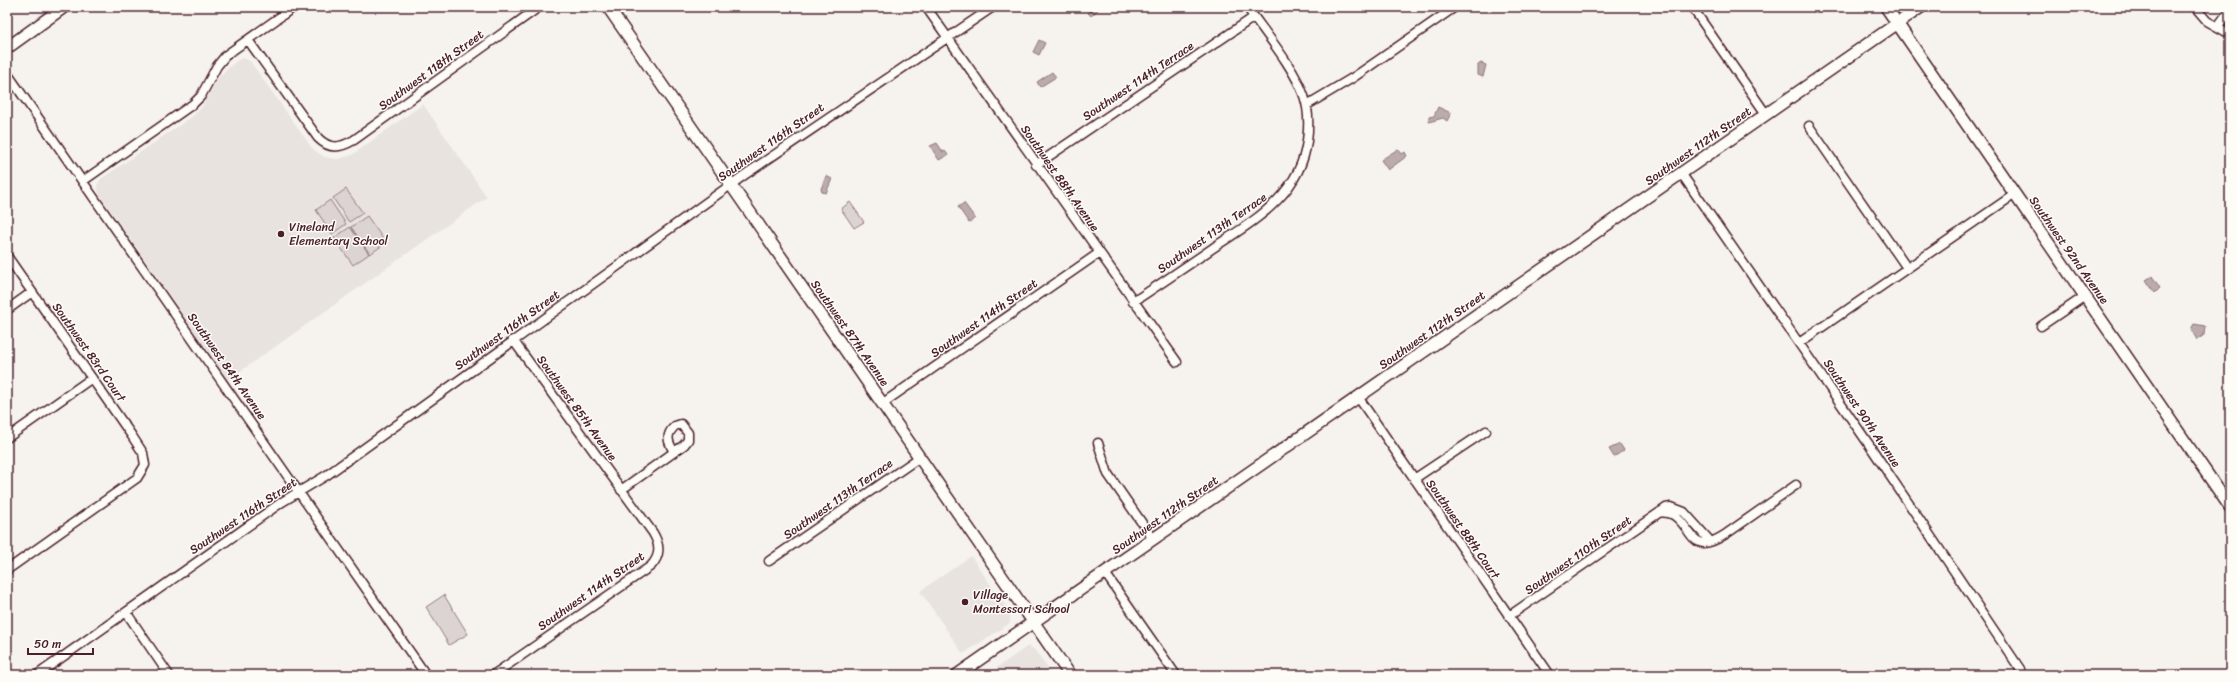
<svg xmlns="http://www.w3.org/2000/svg" width="2237" height="682" font-family="Sriracha,sans-serif">
<style>
.built{fill:#e9e3e0}
.pitch{fill:#dcd4d2;stroke:#937a7e}
.water{fill:#bbabac;stroke:#8e7378}
.lines{fill:none;stroke-linecap:round;stroke-linejoin:round}
.street-casing{stroke:#4a1f2b;stroke-width:11}
.secondary-casing{stroke:#4a1f2b;stroke-width:14}
.street{stroke:#fdfcf7;stroke-width:8}
.secondary{stroke:#fdfcf7;stroke-width:11}
.poi-dot{fill:#4a1f2b;stroke:#fdfcf7;stroke-width:1.5}
.labels{text-anchor:middle;dominant-baseline:central;stroke-width:3;stroke-linejoin:round;paint-order:stroke}
.street-label{font-size:12px;fill:#4a1f2b;stroke:#fdfcf7}
.poi-label{font-size:12px;fill:#4a1f2b;stroke:#fdfcf7;text-anchor:start}
</style>
<rect width="100%" height="100%" fill="#f6f3ef"/>
<filter id="ink" filterUnits="userSpaceOnUse"><feTurbulence type="fractalNoise" baseFrequency=".025" numOctaves="2"/><feDisplacementMap in="SourceGraphic" scale="8" xChannelSelector="R" yChannelSelector="G"/><feConvolveMatrix kernelMatrix="1 2 1 2 8 2 1 2 1" color-interpolation-filters="sRGB"/></filter>
<g filter="url(#ink)">
<path class="built" d="M 243,58 L 250,61 L 312,148 L 324,157 L 338,159 L 352,155 L 423,104 L 487,197 L 228,380 L 99,194 L 97,185 L 101,179 L 193,116 L 202,107 L 218,78 L 236,61 Z
M 971,556 L 1010,613 L 1010,623 L 963,654 L 920,591 Z
M 1028,646 L 1035,650 L 1053,675 L 986,675 Z"/>
<path class="pitch" d="M 346,189 L 363,213 L 349,222 L 333,198 Z
M 330,200 L 346,224 L 332,234 L 316,210 Z
M 850,202 L 864,222 L 854,228 L 841,209 Z
M 367,216 L 386,243 L 370,254 L 351,227 Z
M 350,227 L 369,254 L 353,265 L 334,238 Z
M 444,595 L 468,634 L 449,645 L 426,607 Z"/>
<path class="water" d="M 1092,7 L 1101,7 L 1091,16 L 1088,13 Z
M 1039,40 L 1045,43 L 1039,55 L 1033,52 Z
M 1481,63 L 1486,65 L 1483,77 L 1478,75 L 1478,65 Z
M 1052,72 L 1056,77 L 1040,87 L 1037,82 Z
M 1438,107 L 1451,113 L 1447,121 L 1443,118 L 1429,122 L 1429,117 L 1434,116 Z
M 937,143 L 943,152 L 945,151 L 948,155 L 939,160 L 930,146 Z
M 1398,149 L 1402,154 L 1405,152 L 1407,156 L 1388,170 L 1381,160 Z
M 826,176 L 832,179 L 826,193 L 822,192 L 821,189 Z
M 964,203 L 975,218 L 969,223 L 958,207 Z
M 2152,276 L 2160,288 L 2155,293 L 2146,280 Z
M 2194,324 L 2205,326 L 2204,335 L 2197,340 L 2191,329 Z
M 1620,444 L 1624,450 L 1614,457 L 1609,449 Z"/>
<g class="lines">
<defs>
<path id="street" d="M 926,7 L 1177,362
M 1692,7 L 1766,114
M 2195,7 L 2207,21 L 2230,34
M 2218,26 L 2230,10
M 248,40 L 318,138 C 330,150 340,148 354,140 L 539,7
M 7,73 L 426,675
M 1307,105 L 1354,77 L 1455,7
M 1809,126 L 1907,268
M 1036,165 L 1254,17
M 1681,173 L 1870,446 L 2020,669
M 83,181 L 193,104 L 201,96 L 217,66 L 226,55 L 294,7
M 7,256 L 132,436 L 143,453 L 145,465 L 137,478 L 7,570
M 1133,302 C 1160,284 1187,266 1213,248 C 1255,220 1300,195 1307,141 C 1309,126 1309,110 1304,96 C 1294,67 1265,33 1247,7
M 7,310 L 32,292
M 2041,326 L 2085,296
M 1799,343 L 2015,194
M 1358,397 L 1550,675
M 883,403 L 1099,253
M 7,438 L 92,378
M 1098,443 L 1108,474 L 1153,539
M 1414,479 L 1486,431
M 621,490 L 684,445 L 688,440 L 688,433 L 681,424 L 675,426 C 665,435 668,442 674,452
M 1660,512 C 1665,513 1671,513 1675,516 C 1694,530 1691,557 1726,534 L 1796,485
M 769,561 L 920,457
M 1105,573 L 1176,675
M 126,612 L 169,675
M 1509,616 L 1666,508 L 1671,507 L 1684,512 L 1710,541
M 37,675 L 282,502 L 327,475 L 743,176 L 993,7
M 493,675 L 651,566 C 661,555 660,545 653,533 L 513,340"/>
<path id="secondary" d="M 608,7 L 1070,675
M 1886,7 L 2230,507
M 7,48 L 64,7
M 957,675 L 1921,7"/>
</defs>
<use href="#street" class="street-casing"/>
<use href="#secondary" class="secondary-casing"/>
<use href="#street" class="street"/>
<use href="#secondary" class="secondary"/>
</g>
</g>
<g class="poi-dot">
<circle cx="281" cy="234" r="4"/>
<circle cx="965" cy="602" r="4"/>
</g>
<g class="labels">
<g class="street-label">
<text transform="translate(431 70) rotate(-36)">Southwest 118th Street</text>
<text transform="translate(1138 81) rotate(-34)">Southwest 114th Terrace</text>
<text transform="translate(771 142) rotate(-35)">Southwest 116th Street</text>
<text transform="translate(1698 146) rotate(-35)">Southwest 112th Street</text>
<text transform="translate(1060 178) rotate(55)">Southwest 88th Avenue</text>
<text transform="translate(1212 233) rotate(-35)">Southwest 113th Terrace</text>
<text transform="translate(2069 250) rotate(55)">Southwest 92nd Avenue</text>
<text transform="translate(984 318) rotate(-35)">Southwest 114th Street</text>
<text transform="translate(507 330) rotate(-36)">Southwest 116th Street</text>
<text transform="translate(1432 330) rotate(-35)">Southwest 112th Street</text>
<text transform="translate(850 333) rotate(55)">Southwest 87th Avenue</text>
<text transform="translate(89 352) rotate(55)">Southwest 83rd Court</text>
<text transform="translate(227 366) rotate(55)">Southwest 84th Avenue</text>
<text transform="translate(577 408) rotate(54)">Southwest 85th Avenue</text>
<text transform="translate(1862 413) rotate(56)">Southwest 90th Avenue</text>
<text transform="translate(838 499) rotate(-35)">Southwest 113th Terrace</text>
<text transform="translate(1165 515) rotate(-35)">Southwest 112th Street</text>
<text transform="translate(243 516) rotate(-34)">Southwest 116th Street</text>
<text transform="translate(1463 529) rotate(55)">Southwest 88th Court</text>
<text transform="translate(1578 555) rotate(-35)">Southwest 110th Street</text>
<text transform="translate(591 591) rotate(-35)">Southwest 114th Street</text>
</g>
<g class="poi-label">
<text x="289" y="227">Vineland<tspan x="289" dy="14">Elementary School</tspan></text>
<text x="973" y="595">Village<tspan x="973" dy="14">Montessori School</tspan></text>
</g>
</g>
<rect width="2237" height="682" fill="none" stroke="#fdfcf7" stroke-width="24"/>
<rect x="12" y="12" width="2213" height="658" fill="none" stroke="#4a1f2b" stroke-width="1.5" filter="url(#ink)"/>
<path d="M28 648v6h65v-6" fill="none" stroke="#4a1f2b" stroke-width="2"/>
<text x="34" y="648" font-size="12" fill="#4a1f2b" stroke="#fdfcf7" stroke-width="3" paint-order="stroke">50 m</text>
</svg>
